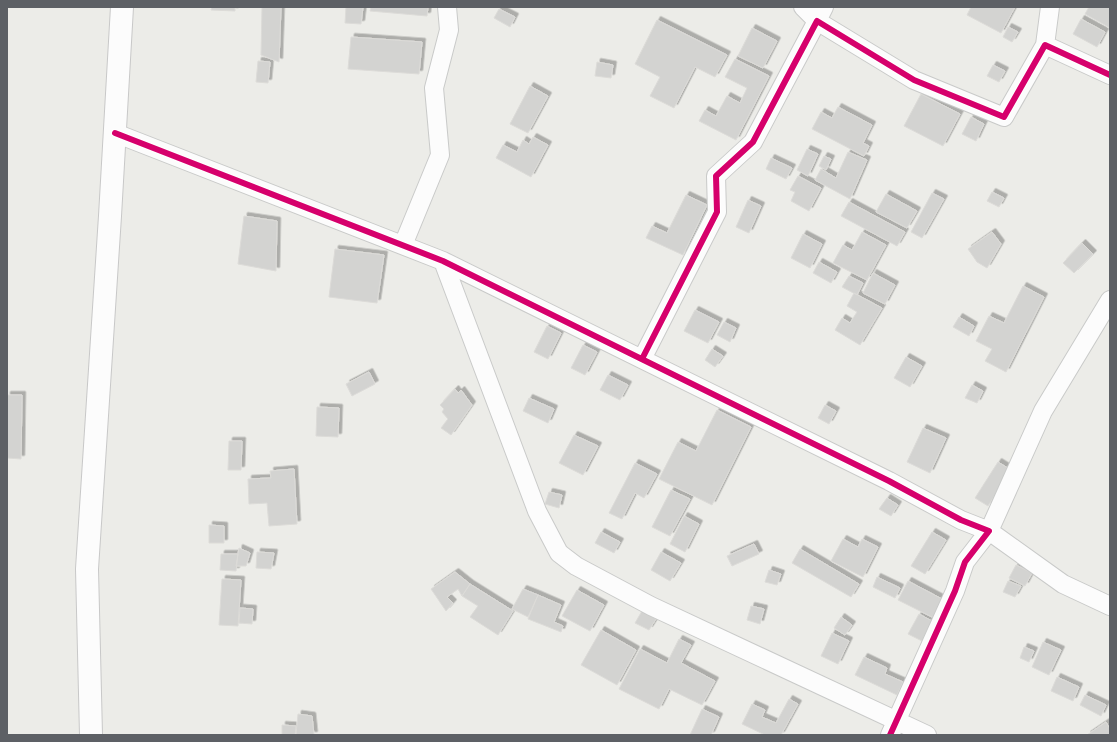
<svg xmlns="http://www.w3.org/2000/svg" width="1117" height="742" font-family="'Exo 2',sans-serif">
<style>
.building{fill:#d3d3d1;stroke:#dcdbd8;filter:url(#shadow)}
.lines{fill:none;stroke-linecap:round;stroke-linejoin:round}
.street-casing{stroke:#c9cac9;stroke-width:20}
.secondary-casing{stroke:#c8c8c8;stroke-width:24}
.street{stroke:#fcfcfc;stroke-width:18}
.secondary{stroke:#fcfcfc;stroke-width:22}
.cycleway-casing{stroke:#fff;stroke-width:8}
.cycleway{stroke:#d6006c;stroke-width:6}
</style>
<defs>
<filter id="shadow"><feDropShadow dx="3.5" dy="-3.5" stdDeviation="0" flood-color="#0004"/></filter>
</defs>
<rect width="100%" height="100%" fill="#ecece8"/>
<path class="building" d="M 212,7 L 235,7 L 235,11 L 211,10 Z
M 262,7 L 281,7 L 279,62 L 261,55 Z
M 346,7 L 363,7 L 361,24 L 345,23 Z
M 371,7 L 428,7 L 427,16 L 370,11 Z
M 971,7 L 1015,7 L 1001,33 L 967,15 Z
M 1089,7 L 1110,7 L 1110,28 L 1085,14 Z
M 499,9 L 515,17 L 510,27 L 494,18 Z
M 1081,19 L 1105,32 L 1097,47 L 1073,34 Z
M 657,20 L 727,55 L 715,77 L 695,67 L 674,108 L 650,96 L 660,77 L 635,64 Z
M 1008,27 L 1018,32 L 1012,42 L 1003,37 Z
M 752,28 L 777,41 L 763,68 L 738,56 Z
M 351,37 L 422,42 L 419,74 L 348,69 Z
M 735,59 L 769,76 L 736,140 L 699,121 L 705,110 L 716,116 L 727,96 L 740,103 L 747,88 L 725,77 Z
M 258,61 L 270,62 L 268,83 L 256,82 Z
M 597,62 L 613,65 L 611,78 L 595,76 Z
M 993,65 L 1005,71 L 999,82 L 987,76 Z
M 530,86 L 548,96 L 528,133 L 510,124 Z
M 921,94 L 960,114 L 943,146 L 904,126 Z
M 838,107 L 872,125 L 863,143 L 869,146 L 864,156 L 812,129 L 821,112 L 832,118 Z
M 971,117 L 984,124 L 976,141 L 962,134 Z
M 533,137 L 548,145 L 531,177 L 496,158 L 503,145 L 517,152 L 523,140 L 529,144 Z
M 807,149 L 818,154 L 808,176 L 797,170 Z
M 848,152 L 867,160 L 850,199 L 815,180 L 821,169 L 836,178 Z
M 824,156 L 831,159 L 826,170 L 819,166 Z
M 771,158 L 792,168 L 786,179 L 766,169 Z
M 798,176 L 821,188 L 809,211 L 791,201 L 795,192 L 790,190 Z
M 992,192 L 1004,198 L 999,207 L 987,201 Z
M 932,193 L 944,199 L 922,238 L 911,232 Z
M 886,194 L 917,211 L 907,228 L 876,212 Z
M 686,195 L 707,205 L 683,255 L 646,238 L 652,226 L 667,233 Z
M 748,200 L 761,206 L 749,233 L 736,227 Z
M 849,202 L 905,232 L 897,246 L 841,216 Z
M 244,216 L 277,221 L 276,271 L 238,264 Z
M 862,232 L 886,245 L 867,280 L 833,263 L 843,245 L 852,250 Z
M 992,232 L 1001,244 L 987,268 L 977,262 L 968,249 Z
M 803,234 L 822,244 L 810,268 L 791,258 Z
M 1082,243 L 1093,254 L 1074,273 L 1063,263 Z
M 335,249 L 384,255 L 377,303 L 329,297 Z
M 819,262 L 837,272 L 831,283 L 813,273 Z
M 873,273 L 895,285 L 885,304 L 863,293 Z
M 849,276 L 863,283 L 857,295 L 842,287 Z
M 1023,286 L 1044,297 L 1006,372 L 985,361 L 992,349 L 976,341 L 989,316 L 1004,323 Z
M 854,293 L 882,308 L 860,345 L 835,330 L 842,318 L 850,323 L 857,312 L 847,306 Z
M 695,310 L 719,322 L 708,343 L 684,331 Z
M 959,317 L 974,326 L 969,336 L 953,327 Z
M 724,322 L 736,328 L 730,342 L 717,335 Z
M 547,326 L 561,333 L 548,359 L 534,352 Z
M 583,345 L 597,352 L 585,375 L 571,368 Z
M 712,349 L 723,356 L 715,367 L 705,360 Z
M 906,357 L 922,366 L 910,387 L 894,378 Z
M 369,372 L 375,384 L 352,396 L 346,384 Z
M 608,375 L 628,385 L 620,400 L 600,390 Z
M 972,385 L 983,391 L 977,403 L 965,398 Z
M 455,389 L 458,393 L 461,390 L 472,405 L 451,435 L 441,428 L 448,419 L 442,412 L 444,409 L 440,405 Z
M 7,395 L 22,395 L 21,459 L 7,458 Z
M 529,398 L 554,409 L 548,423 L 523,411 Z
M 825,405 L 836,411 L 829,424 L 818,418 Z
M 317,407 L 339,408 L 338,437 L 316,436 Z
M 717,410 L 751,427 L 712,505 L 659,479 L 678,442 L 696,451 Z
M 923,428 L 946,438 L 930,473 L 907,462 Z
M 574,435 L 598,446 L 583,475 L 559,463 Z
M 229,441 L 242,441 L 241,470 L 228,470 Z
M 998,462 L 1011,470 L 988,506 L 975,498 Z
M 635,463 L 657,474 L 644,498 L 635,493 L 622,519 L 609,513 Z
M 294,469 L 297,524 L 269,526 L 267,503 L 249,504 L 248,479 L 271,478 L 270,471 Z
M 671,490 L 690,499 L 670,536 L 652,527 Z
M 549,492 L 562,495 L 559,508 L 545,504 Z
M 887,498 L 898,505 L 891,516 L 879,509 Z
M 684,516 L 699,524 L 685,552 L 670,544 Z
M 209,525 L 224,526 L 224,543 L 209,543 Z
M 601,532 L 620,542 L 614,553 L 595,543 Z
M 932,532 L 946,540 L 925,574 L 911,566 Z
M 843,539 L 858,547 L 862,539 L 878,547 L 863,577 L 831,561 Z
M 754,544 L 759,554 L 732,566 L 727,556 Z
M 239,548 L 250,553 L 246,566 L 236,566 Z
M 800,549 L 859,584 L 851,597 L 792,563 Z
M 257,552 L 274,553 L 271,569 L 256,568 Z
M 661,552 L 681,563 L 670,581 L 651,570 Z
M 221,554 L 238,554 L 236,571 L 220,570 Z
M 1016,565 L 1032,573 L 1025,586 L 1009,578 Z
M 769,570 L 781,574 L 777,585 L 765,582 Z
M 455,572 L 470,584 L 462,596 L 458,589 L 447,597 L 453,603 L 446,611 L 431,589 Z
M 877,577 L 900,588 L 895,598 L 873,587 Z
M 222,579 L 241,580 L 238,626 L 219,625 Z
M 908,581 L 944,600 L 934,618 L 898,600 Z
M 1008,581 L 1021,586 L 1015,597 L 1003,592 Z
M 470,584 L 513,611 L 498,635 L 470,617 L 478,606 L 462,596 Z
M 523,589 L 538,595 L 528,617 L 512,609 Z
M 577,590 L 604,605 L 590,631 L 562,616 Z
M 538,595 L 561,605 L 554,622 L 563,626 L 561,632 L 528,619 Z
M 751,606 L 764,609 L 760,624 L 747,620 Z
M 240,608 L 253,609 L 252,624 L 239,623 Z
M 642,611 L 656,619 L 649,630 L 635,623 Z
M 919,614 L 932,621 L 922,641 L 908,634 Z
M 841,617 L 852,625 L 845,635 L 834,628 Z
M 601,630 L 636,650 L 617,685 L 581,665 Z
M 832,633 L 849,641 L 838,664 L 821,656 Z
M 679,639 L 691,645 L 681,663 L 715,681 L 702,705 L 669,689 L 659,709 L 619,689 L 640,649 L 667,663 Z
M 1043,642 L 1061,650 L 1049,675 L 1032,667 Z
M 1024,647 L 1034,651 L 1029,662 L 1020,658 Z
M 864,657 L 887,668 L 885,674 L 903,682 L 897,695 L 855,675 Z
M 1057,677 L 1079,687 L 1073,701 L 1051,691 Z
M 1085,695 L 1106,705 L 1101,716 L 1080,705 Z
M 789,699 L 798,704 L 781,735 L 765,735 L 742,724 L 752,704 L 765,710 L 762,717 L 776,723 Z
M 702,709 L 719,717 L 711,735 L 690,735 Z
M 298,714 L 312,716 L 314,735 L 296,735 Z
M 1106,722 L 1110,729 L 1110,735 L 1087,735 Z
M 282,725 L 296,726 L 295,735 L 282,735 Z"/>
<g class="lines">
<defs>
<path id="street" d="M 803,7 L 817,21 L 824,7
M 1045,45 L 1050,7
M 115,133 L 443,261 L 889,481 L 961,520 L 989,531 L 965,562 L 955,591 L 890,735
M 403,245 L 440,155 L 434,88 L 449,30 L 447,7
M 443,261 L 537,511 L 559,553 L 576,566 L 651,606 L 927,735
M 1110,300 L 1043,411 L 989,531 L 1063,584 L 1110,606
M 642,359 L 717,212 L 716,176 L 753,142 L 817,21 L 914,80 L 1004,117 L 1045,45 L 1110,75"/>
<path id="secondary" d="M 91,735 L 87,569 L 110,216 L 122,7"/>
</defs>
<use href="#street" class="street-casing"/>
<use href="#secondary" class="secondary-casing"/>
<use href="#street" class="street"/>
<use href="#secondary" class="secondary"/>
<defs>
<path id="cycleway" d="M 115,133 L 443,261 L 889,481 L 961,520 L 989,531 L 965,562 L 955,591 L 890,735
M 642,359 L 717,212 L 716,176 L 753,142 L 817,21 L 914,80 L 1004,117 L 1045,45 L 1110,75"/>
</defs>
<use href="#cycleway" class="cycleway-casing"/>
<use href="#cycleway" class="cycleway"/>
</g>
<rect width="1117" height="742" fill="none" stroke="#5d6065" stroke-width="16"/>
</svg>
